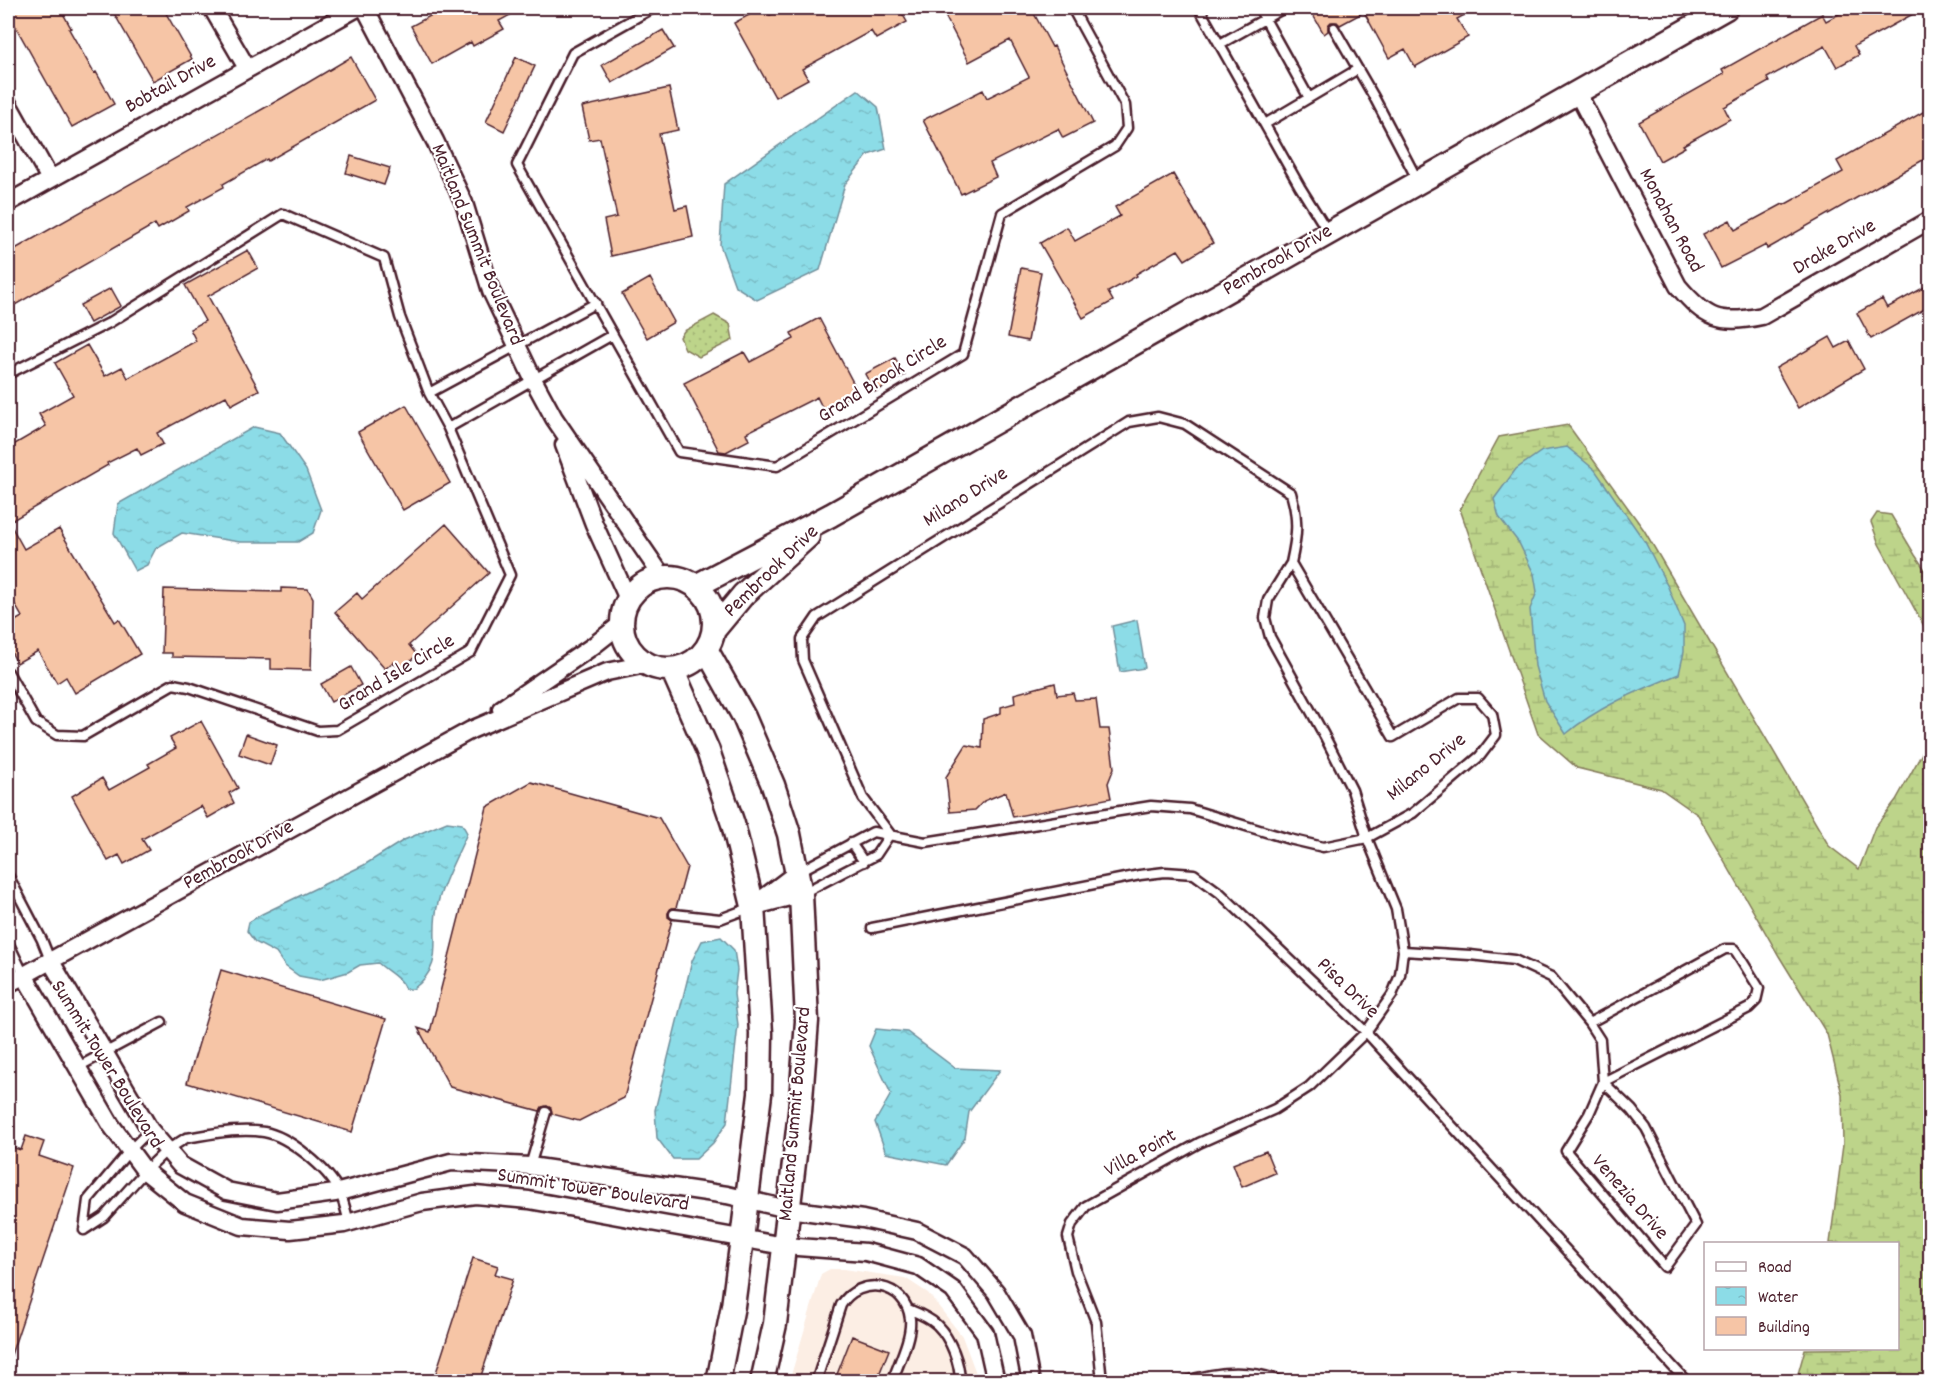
<svg xmlns="http://www.w3.org/2000/svg" width="1938" height="1389" font-family="Dekko,sans-serif">
<style>
.built{fill:#fceee4}
.grass{fill:url(#grass-dots);stroke:#847a5a;stroke-width:1.5}
.wetland{fill:url(#wetland-marsh);stroke:#847a5a;stroke-width:1.5}
.water{fill:url(#water-ripples);stroke:#72909c;stroke-width:1.5}
.building{fill:#f6c5a6;stroke:#4a1f2b;stroke-width:1.5}
.lines{fill:none;stroke-linecap:round;stroke-linejoin:round}
.lane-casing{stroke:#4a1f2b;stroke-width:13}
.street-casing{stroke:#4a1f2b;stroke-width:21}
.secondary-casing{stroke:#4a1f2b;stroke-width:27}
.lane{stroke:#fff;stroke-width:8}
.street{stroke:#fff;stroke-width:16}
.secondary{stroke:#fff;stroke-width:22}
.labels{text-anchor:middle;dominant-baseline:central;stroke-width:4.5;stroke-linejoin:round;paint-order:stroke}
.street-label{font-size:21px;fill:#4a1f2b;stroke:#fff}
</style>
<defs>
<pattern id="grass-dots" width="8" height="8" patternUnits="userSpaceOnUse" patternTransform="scale(1.5)"><rect width="8" height="8" fill="#bdd48a"/><path d="M2 2h.1M6 6h.1" fill="none" stroke="#a4b677" stroke-width="1.8" stroke-linecap="round"/></pattern>
<pattern id="wetland-marsh" width="20" height="14" patternUnits="userSpaceOnUse" patternTransform="scale(1.5)"><rect width="20" height="14" fill="#bdd48a"/><path d="M1 5h8M5 5V1M11 12h8M15 12V8" fill="none" stroke="#a4b677"/></pattern>
<pattern id="water-ripples" width="26" height="14" patternUnits="userSpaceOnUse" patternTransform="scale(1.5)"><rect width="26" height="14" fill="#8cdce7"/><path d="M2 4q2-2 4 0t4 0M15 11q2-2 4 0t4 0" fill="none" stroke="#7abcc6"/></pattern>
</defs>
<rect width="100%" height="100%" fill="#fff"/>
<filter id="ink" filterUnits="userSpaceOnUse"><feTurbulence type="fractalNoise" baseFrequency=".0167" numOctaves="2"/><feDisplacementMap in="SourceGraphic" scale="12" xChannelSelector="R" yChannelSelector="G"/><feConvolveMatrix kernelMatrix="1 2 1 2 8 2 1 2 1" color-interpolation-filters="sRGB"/></filter>
<g filter="url(#ink)">
<path class="built" d="M 830,1269 L 844,1269 L 905,1278 L 928,1293 L 962,1336 L 979,1381 L 789,1382 L 821,1274 Z"/>
<path class="grass" d="M 714,315 L 730,324 L 733,340 L 699,357 L 685,349 L 680,337 L 684,331 Z"/>
<path class="wetland" d="M 1568,425 L 1644,530 L 1829,846 L 1859,869 L 1875,827 L 1896,800 L 1930,739 L 1930,1381 L 1796,1381 L 1805,1349 L 1898,1348 L 1898,1244 L 1830,1243 L 1843,1145 L 1842,1094 L 1827,1034 L 1779,956 L 1698,815 L 1661,789 L 1577,768 L 1538,734 L 1460,509 L 1499,437 Z
M 1877,513 L 1891,515 L 1915,555 L 1930,577 L 1930,637 L 1879,544 L 1871,522 Z"/>
<path class="water" d="M 858,90 L 878,107 L 886,149 L 868,155 L 845,184 L 820,270 L 757,300 L 735,286 L 720,245 L 724,184 Z
M 254,427 L 280,433 L 306,470 L 321,510 L 313,533 L 298,542 L 240,542 L 182,533 L 156,548 L 147,565 L 135,571 L 114,533 L 118,504 Z
M 1567,447 L 1595,470 L 1645,542 L 1668,587 L 1684,626 L 1684,652 L 1679,674 C 1640,690 1599,706 1566,734 L 1545,701 L 1535,666 L 1530,609 L 1537,592 L 1534,574 L 1519,543 L 1499,517 L 1494,499 L 1516,469 L 1542,451 Z
M 1137,620 L 1145,668 L 1120,672 L 1112,626 Z
M 447,822 L 462,824 L 467,833 C 458,855 443,881 438,903 C 428,938 448,963 413,989 L 405,989 C 400,977 388,972 378,963 L 360,965 L 348,972 L 320,980 L 299,976 L 285,966 L 276,953 L 255,942 L 247,931 L 249,922 L 262,914 L 364,865 L 404,840 Z
M 721,937 L 734,950 L 737,970 L 734,994 L 738,1025 L 727,1123 L 713,1143 L 696,1159 L 673,1159 L 657,1138 L 655,1110 L 692,961 L 702,941 Z
M 876,1029 L 907,1032 L 955,1068 L 1000,1070 L 969,1112 L 965,1138 L 946,1165 L 886,1153 L 875,1122 L 891,1094 L 869,1046 Z"/>
<path class="building" d="M 8,8 L 60,8 L 71,28 L 69,29 L 94,73 L 96,72 L 114,104 L 72,127 L 8,13 Z
M 111,8 L 163,8 L 192,59 L 153,81 Z
M 445,8 L 523,8 L 499,21 L 504,29 L 473,46 L 471,42 L 432,64 L 411,26 Z
M 762,8 L 766,8 L 770,15 L 783,8 L 899,8 L 907,22 L 876,39 L 871,31 L 802,69 L 808,79 L 775,97 L 734,23 Z
M 941,8 L 1031,8 L 1052,47 L 1054,46 L 1093,123 L 1063,138 L 1058,129 L 990,163 L 996,177 L 961,194 L 923,120 L 983,90 L 987,98 L 1029,77 L 1010,40 L 969,62 Z
M 1309,8 L 1477,8 L 1457,19 L 1468,37 L 1415,67 L 1405,49 L 1389,58 L 1364,12 L 1340,25 L 1337,22 L 1331,22 L 1328,25 L 1328,31 L 1324,34 Z
M 1850,8 L 1924,8 L 1854,46 L 1859,55 L 1837,67 L 1825,46 L 1767,78 L 1769,82 L 1724,107 L 1730,119 L 1683,145 L 1685,147 L 1660,161 L 1639,122 L 1724,74 L 1722,70 L 1822,14 L 1826,21 Z
M 663,30 L 674,48 L 612,83 L 602,65 Z
M 351,57 L 375,100 L 268,161 L 267,159 L 223,184 L 224,187 L 187,207 L 189,211 L 158,229 L 155,224 L 8,309 L 8,253 L 282,98 Z
M 516,57 L 535,66 L 504,131 L 486,122 Z
M 669,88 L 678,130 L 659,134 L 675,209 L 687,206 L 693,237 L 611,256 L 604,220 L 617,217 L 600,138 L 589,140 L 582,107 Z
M 1930,108 L 1930,156 L 1767,249 L 1766,245 L 1721,268 L 1703,234 L 1730,220 L 1735,230 L 1783,204 L 1784,205 L 1843,172 L 1837,161 Z
M 351,156 L 390,168 L 384,185 L 346,173 Z
M 1173,174 L 1213,243 L 1185,260 L 1178,250 L 1136,274 L 1137,276 L 1108,292 L 1113,301 L 1083,318 L 1040,243 L 1067,227 L 1075,241 L 1120,216 L 1115,207 Z
M 248,250 L 258,268 L 208,296 L 259,390 L 231,405 L 226,396 L 157,433 L 163,444 L 141,455 L 137,448 L 107,463 L 108,465 L 9,522 L 24,549 L 59,529 L 115,622 L 119,619 L 140,654 L 75,693 L 66,677 L 57,683 L 38,651 L 17,663 L 8,646 L 8,625 L 22,617 L 8,592 L 8,448 L 46,426 L 39,414 L 73,395 L 55,363 L 87,345 L 105,376 L 122,367 L 128,378 L 196,341 L 190,329 L 205,321 L 185,285 Z
M 1021,268 L 1041,272 L 1028,341 L 1008,337 Z
M 650,278 L 674,322 L 647,338 L 622,294 Z
M 1930,284 L 1930,306 L 1871,339 L 1857,313 L 1882,299 L 1887,308 Z
M 111,288 L 121,306 L 90,323 L 80,305 Z
M 819,318 L 858,392 L 824,411 L 817,397 L 746,433 L 749,440 L 726,452 L 719,451 L 684,383 L 744,352 L 750,362 L 794,339 L 791,333 Z
M 1830,337 L 1836,348 L 1849,341 L 1864,369 L 1798,408 L 1776,368 Z
M 895,358 L 905,375 L 875,392 L 865,374 Z
M 406,405 L 450,483 L 403,510 L 358,432 Z
M 446,524 L 489,573 L 409,645 L 417,655 L 400,670 L 393,662 L 385,669 L 335,612 L 357,593 L 362,599 Z
M 281,588 L 308,589 L 313,598 L 311,670 L 271,669 L 271,659 L 172,657 L 172,653 L 162,653 L 164,589 L 281,592 Z
M 351,667 L 361,685 L 331,702 L 321,684 Z
M 1055,683 L 1057,695 L 1073,693 L 1075,700 L 1096,699 L 1100,729 L 1109,729 L 1114,768 L 1108,783 L 1111,798 L 1013,817 L 1006,792 L 984,801 L 975,810 L 950,812 L 946,777 L 966,745 L 982,748 L 983,719 L 1001,713 L 1001,707 L 1015,703 L 1014,694 Z
M 201,721 L 238,788 L 229,793 L 234,803 L 208,818 L 201,806 L 142,839 L 149,850 L 124,864 L 119,855 L 108,861 L 72,796 L 102,778 L 109,790 L 150,767 L 148,764 L 176,748 L 170,738 Z
M 246,734 L 277,745 L 270,765 L 239,754 Z
M 531,782 L 659,818 L 687,867 L 676,908 L 671,908 L 668,913 L 668,917 L 672,920 L 624,1098 L 579,1121 L 552,1114 L 551,1108 L 547,1106 L 542,1107 L 540,1111 L 450,1087 L 418,1028 L 430,1032 L 487,807 Z
M 221,970 L 386,1019 L 352,1132 L 187,1083 Z
M 26,1136 L 44,1142 L 39,1156 L 74,1168 L 10,1358 L 8,1357 L 8,1146 L 21,1150 Z
M 1266,1151 L 1275,1173 L 1242,1187 L 1233,1164 Z
M 473,1258 L 498,1266 L 495,1274 L 513,1279 L 479,1382 L 433,1382 Z
M 852,1336 L 889,1350 L 876,1382 L 834,1382 Z"/>
<g class="lines">
<defs>
<path id="lane" d="M 653,8 L 573,53 L 517,165 L 679,452 L 777,466 L 963,354 L 1002,213 L 1115,146 L 1127,128 L 1125,105 L 1072,8
M 1199,8 L 1300,187 L 1328,232
M 1259,8 L 1309,98
M 1334,28 L 1374,97 L 1418,181
M 1220,44 L 1284,8
M 1265,124 L 1358,69
M 8,374 L 109,323 L 283,214 L 384,258 L 400,317 L 429,393 L 448,428 L 510,575 L 471,652 L 337,730 L 318,731 L 189,687 L 173,684 L 83,736 L 57,735 L 36,722 L 8,672
M 429,393 L 596,303
M 448,428 L 612,335
M 851,843 L 864,862
M 798,872 L 873,832 L 925,842 L 1151,806 L 1190,809 L 1289,839 L 1323,847 L 1367,838 L 1413,813 L 1480,756 L 1496,735 L 1492,714 L 1478,698 L 1459,698 L 1393,737 L 1291,563 C 1297,536 1299,520 1291,493 L 1185,424 L 1158,417 L 1129,422 L 817,617 L 802,639 L 803,660 L 863,798 L 890,834
M 8,875 L 42,940 L 50,960
M 803,893 L 876,855 L 890,834
M 674,914 L 720,919 L 752,907
M 872,928 L 1140,875 L 1165,872 L 1194,874 L 1220,893 L 1366,1032 L 1687,1382
M 8,942 L 24,975
M 1403,951 L 1470,955 L 1514,960 L 1551,977 L 1589,1023 L 1600,1040 L 1603,1082 L 1589,1114 L 1566,1151 L 1665,1267 L 1696,1225 L 1646,1128 L 1632,1110 L 1603,1082 L 1749,1008 L 1756,1001 L 1759,988 L 1737,953 L 1734,949 L 1725,949 L 1589,1023
M 78,1067 L 162,1022
M 530,1166 L 546,1112
M 84,1230 L 104,1217 L 145,1171 L 167,1150 L 186,1138 C 212,1134 238,1128 264,1132 C 289,1136 328,1169 339,1191 C 344,1201 346,1212 349,1222
M 84,1230 L 88,1200 L 130,1150 L 150,1130
M 908,1309 C 918,1313 930,1318 937,1325 C 951,1339 960,1363 960,1382
M 816,1382 L 841,1305 C 860,1275 906,1282 910,1319 C 912,1337 898,1364 892,1382
M 1102,1382 L 1096,1322 L 1076,1271 L 1068,1237 L 1072,1224 L 1086,1206 L 1199,1143 L 1275,1109 L 1309,1087 L 1366,1032 L 1392,995 L 1400,975 L 1403,951 L 1396,909 L 1367,838 L 1352,790 L 1324,735 L 1270,637 L 1265,618 L 1268,600 L 1291,563
M 1184,1382 C 1217,1371 1250,1368 1283,1382"/>
<path id="street" d="M 212,8 L 247,68
M 365,8 L 435,141 L 464,203 L 491,291 L 534,381 L 554,418 L 662,576
M 1577,92 L 1678,286 C 1706,319 1719,325 1762,316 L 1930,220
M 8,104 L 50,179
M 8,203 L 357,8
M 564,445 L 594,524 L 628,599
M 501,709 L 593,646 L 621,624
M 759,905 L 801,894
M 753,906 L 798,872
M 50,960 L 150,1130 L 180,1165 L 227,1191 L 277,1201 L 335,1193 L 451,1162 L 530,1166 L 727,1195 L 788,1209 L 863,1219 L 917,1231 L 965,1256 L 996,1292 L 1022,1336 L 1031,1382
M 24,975 L 111,1125 L 145,1171 L 185,1203 L 242,1226 L 290,1230 L 344,1224 L 422,1202 L 475,1195 L 529,1200 L 784,1246 L 866,1252 L 918,1266 L 953,1290 L 985,1333 L 996,1382
M 8,984 L 471,730 L 607,672 L 646,664"/>
<path id="secondary" d="M622 623a46 46 0 1 1 92 0a46 46 0 1 1-92 0Z
M 696,586 L 831,515 L 1726,8
M 714,630 L 743,595 L 808,536
M 706,649 L 744,717 L 773,785 L 789,834 L 801,894 L 807,1021 L 800,1112 L 775,1324 L 762,1382
M 672,669 L 708,751 L 733,824 L 753,906 L 761,1033 L 760,1094 L 742,1239 L 733,1306 L 718,1382"/>
</defs>
<use href="#lane" class="lane-casing"/>
<use href="#street" class="street-casing"/>
<use href="#secondary" class="secondary-casing"/>
<use href="#lane" class="lane"/>
<use href="#street" class="street"/>
<use href="#secondary" class="secondary"/>
</g>
</g>
<g class="labels">
<g class="street-label">
<text transform="translate(171 85) rotate(-29)">Bobtail Drive</text>
<text transform="translate(1670 221) rotate(62)">Monahan Road</text>
<text transform="translate(476 245) rotate(68)">Maitland Summit Boulevard</text>
<text transform="translate(1835 248) rotate(-30)">Drake Drive</text>
<text transform="translate(1278 261) rotate(-30)">Pembrook Drive</text>
<text transform="translate(883 380) rotate(-32)">Grand Brook Circle</text>
<text transform="translate(966 498) rotate(-32)">Milano Drive</text>
<text transform="translate(772 572) rotate(-44)">Pembrook Drive</text>
<text transform="translate(397 674) rotate(-31)">Grand Isle Circle</text>
<text transform="translate(1427 768) rotate(-39)">Milano Drive</text>
<text transform="translate(239 856) rotate(-29)">Pembrook Drive</text>
<text transform="translate(1347 989) rotate(44)">Pisa Drive</text>
<text transform="translate(106 1065) rotate(58)">Summit Tower Boulevard</text>
<text transform="translate(796 1114) rotate(-85)">Maitland Summit Boulevard</text>
<text transform="translate(1141 1154) rotate(-29)">Villa Point</text>
<text transform="translate(593 1191) rotate(9)">Summit Tower Boulevard</text>
<text transform="translate(1629 1198) rotate(49)">Venezia Drive</text>
</g>
</g>
<rect width="1938" height="1389" fill="none" stroke="#fff" stroke-width="30"/>
<rect x="15" y="15" width="1908" height="1359" fill="none" stroke="#4a1f2b" stroke-width="2" filter="url(#ink)"/>
<rect x="1704" y="1242" width="195" height="108" fill="#ffffff" stroke="#b7a5aa" stroke-width="1.5"/>
<rect x="1716" y="1262" width="30" height="9" fill="#ffffff" stroke="#b7a5aa" stroke-width="1.5"/>
<text x="1758" y="1272" font-size="18" fill="#4a1f2b">Road</text>
<rect x="1716" y="1287" width="30" height="18" fill="url(#water-ripples)" stroke="#b7a5aa" stroke-width="1.5"/>
<text x="1758" y="1302" font-size="18" fill="#4a1f2b">Water</text>
<rect x="1716" y="1317" width="30" height="18" fill="#f6c5a6" stroke="#b7a5aa" stroke-width="1.5"/>
<text x="1758" y="1332" font-size="18" fill="#4a1f2b">Building</text>
</svg>
